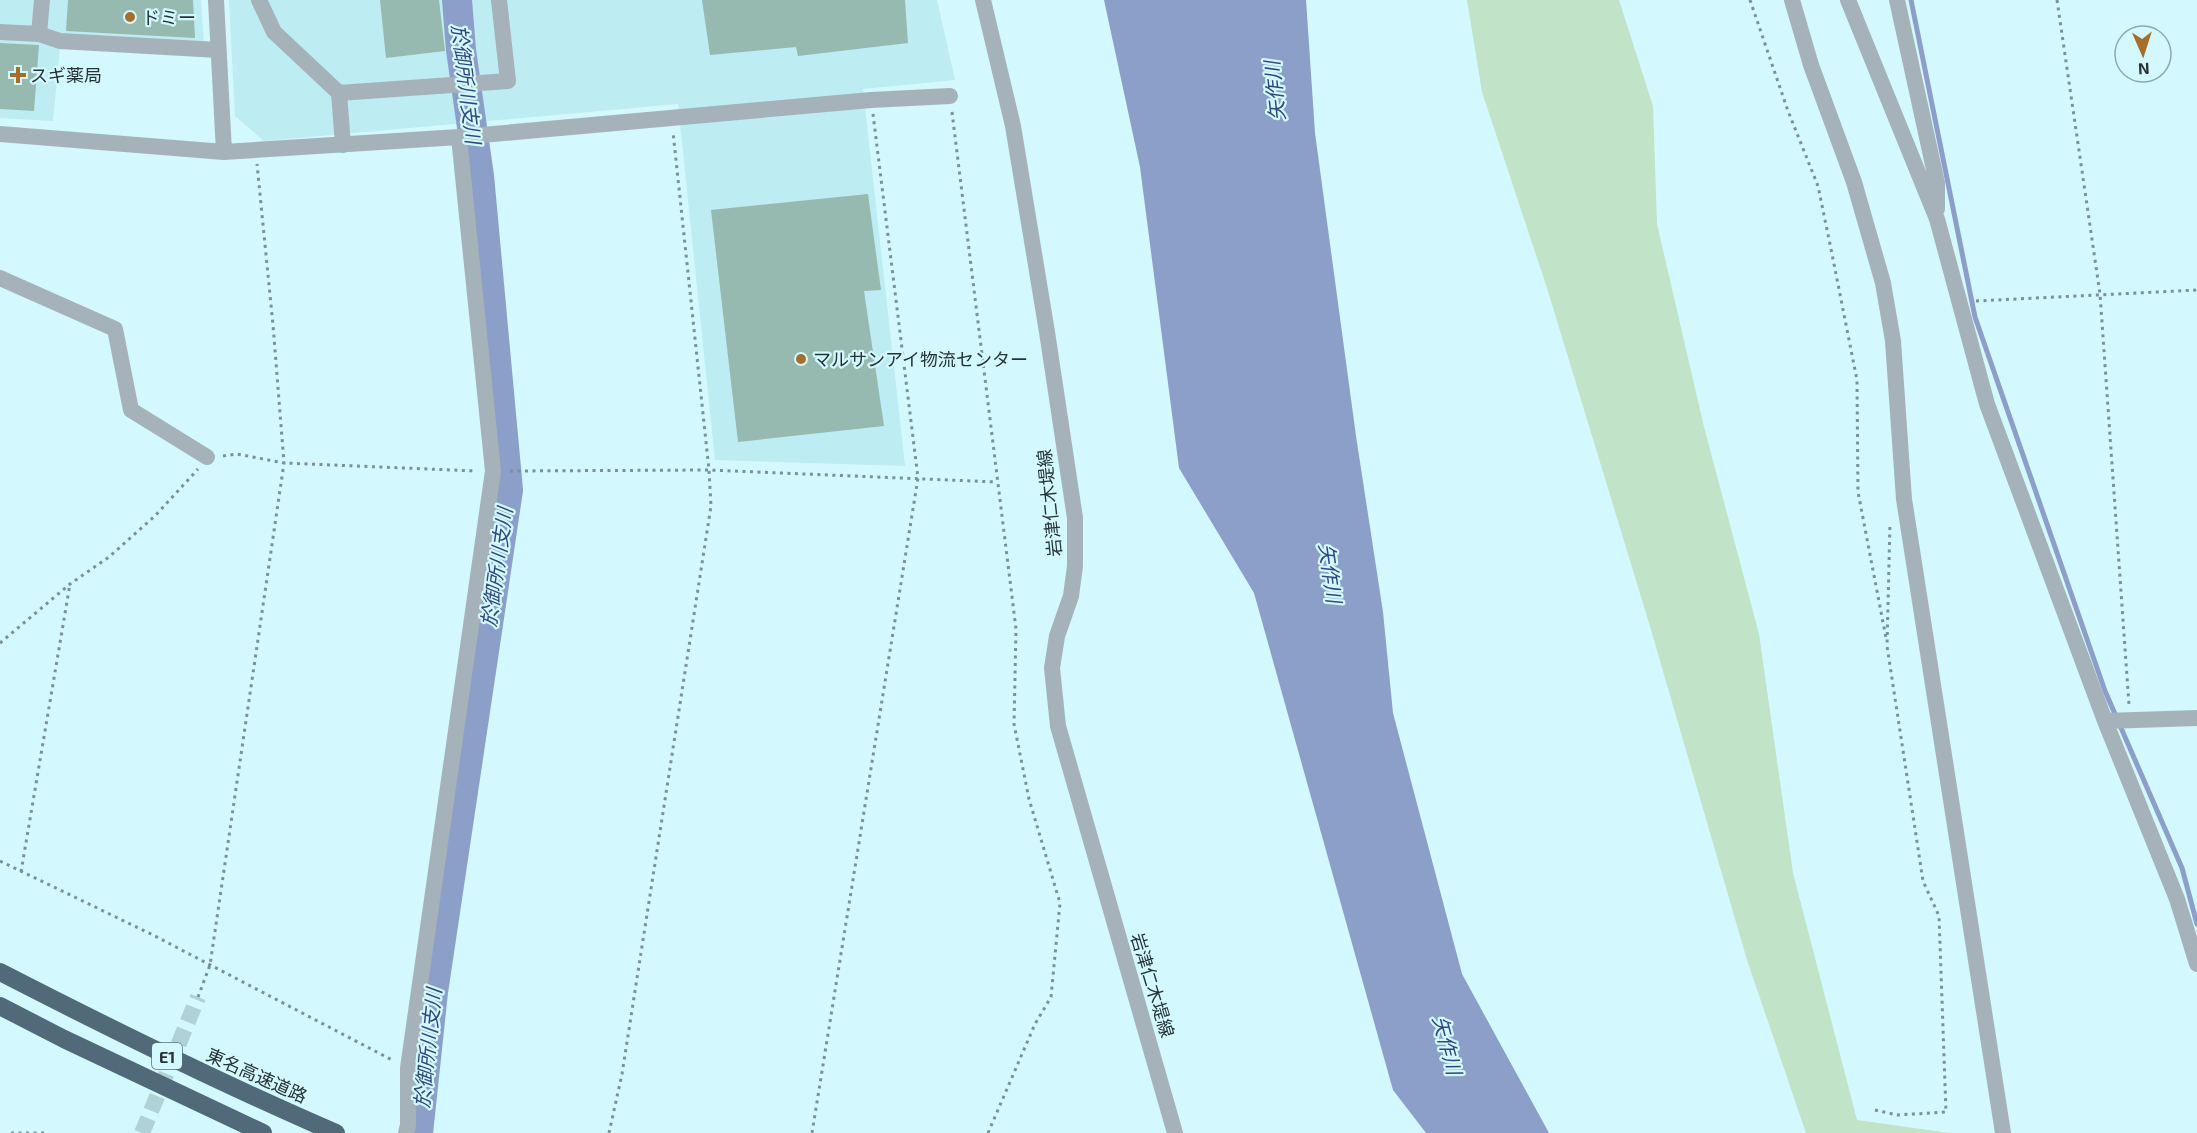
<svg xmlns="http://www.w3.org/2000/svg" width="2197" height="1133" font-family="'Exo 2','Noto Sans JP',sans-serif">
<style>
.built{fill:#bdecf3}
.green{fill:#c1e3c8}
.water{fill:#8b9fc8}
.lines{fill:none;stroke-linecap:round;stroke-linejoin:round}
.stream{stroke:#8b9fc8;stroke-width:5}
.river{stroke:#8b9fc8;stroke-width:30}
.building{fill:#96b9b0}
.minor-tunnel{stroke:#b0d1d6;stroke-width:16;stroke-dasharray:16 8;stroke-linecap:butt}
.path{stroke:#799297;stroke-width:3;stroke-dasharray:3 4.5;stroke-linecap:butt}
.minor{stroke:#a5b2ba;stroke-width:16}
.highway{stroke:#516a7a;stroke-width:18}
.poi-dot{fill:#a66d2c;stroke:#d3f8fe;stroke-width:2}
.labels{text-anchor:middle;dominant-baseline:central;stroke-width:4.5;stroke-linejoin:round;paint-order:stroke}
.shield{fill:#d3f8fe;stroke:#5a6f73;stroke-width:1.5}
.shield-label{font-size:16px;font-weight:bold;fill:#263437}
.poi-label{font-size:18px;fill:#263437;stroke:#d3f8fe;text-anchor:start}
.street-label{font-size:18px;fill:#263437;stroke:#d3f8fe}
.water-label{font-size:20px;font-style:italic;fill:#30487e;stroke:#d3f8fe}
</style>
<rect width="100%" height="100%" fill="#d3f8fe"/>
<path class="built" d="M 0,0 L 201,0 L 204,46 L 61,37 L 53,121 L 0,118 Z
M 229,0 L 937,0 L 955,80 L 863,89 L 905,466 L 715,460 L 678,104 L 264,141 L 235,116 Z"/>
<path class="green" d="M 1467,0 L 1619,0 L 1653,106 L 1657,224 L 1704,427 L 1759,634 L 1793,873 L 1857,1120 L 1950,1133 L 1806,1133 L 1747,960 L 1649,623 L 1547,288 L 1482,92 Z"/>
<path class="water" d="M 1104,0 L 1306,0 L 1315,133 L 1356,436 L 1383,612 L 1393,713 L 1462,974 L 1549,1133 L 1426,1133 L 1393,1090 L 1254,593 L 1179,468 L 1140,167 Z"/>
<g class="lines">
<path class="stream" d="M 1911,0 L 1975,317 L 2105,691 L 2182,868 L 2197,924"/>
<path class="river" d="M 418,1133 L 433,992 L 508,490 L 479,176 L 461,50 L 457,0"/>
</g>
<path class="building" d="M 68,0 L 193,0 L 195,38 L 66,31 Z
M 380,0 L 439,0 L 445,51 L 386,58 Z
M 702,0 L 905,0 L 908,43 L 798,56 L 796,47 L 710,55 Z
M 0,43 L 39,45 L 34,111 L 0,109 Z
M 868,194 L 881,290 L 864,291 L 884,426 L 738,442 L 711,210 Z"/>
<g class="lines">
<path class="minor-tunnel" d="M 142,1133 L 198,997"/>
<path class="path" d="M 1750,0 L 1788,111 L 1818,186 L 1831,249 L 1857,380 L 1858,492 L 1886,638
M 2057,0 L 2100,294 L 2129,705
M 952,112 L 1016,629 L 1014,724 L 1029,799 L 1060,903 L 1051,997 L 1035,1024 L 988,1133
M 1976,301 L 2197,290
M 223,456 L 237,454 L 284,463 L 476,471
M 510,471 L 709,470 L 997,482
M 0,643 L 70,584 L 109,557 L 155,516 L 198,469
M 0,861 L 153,935 L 394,1061
M 21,872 L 70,584
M 198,997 L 210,965 L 284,463 L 273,325 L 257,164
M 1875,1110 L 1897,1115 L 1946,1112 L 1939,916 L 1923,881 L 1887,646 L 1890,523
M 11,1133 L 48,1133
M 609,1133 L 622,1074 L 711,506 L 709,470 L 673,132
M 812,1133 L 918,478 L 873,114"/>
<path class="minor" d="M 42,0 L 39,34 L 60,41 L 218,50
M 216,0 L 224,152
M 259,0 L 274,32 L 339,93 L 343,145
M 983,0 L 1013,126 L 1047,332 L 1075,518 L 1075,566 L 1071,596 L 1057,636 L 1052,668 L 1058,726 L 1175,1133
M 1792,0 L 1811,65 L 1854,182 L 1883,283 L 1893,341 L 1904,499 L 2003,1133
M 1848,0 L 1937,219 L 1987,404 L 2105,721 L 2177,899 L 2197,964
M 1897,0 L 1937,183 L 1937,209
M 0,32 L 39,34
M 339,93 L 508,81 L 499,0
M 0,134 L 224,152 L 459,137 L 871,100 L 950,96
M 0,278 L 115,329 L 131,410 L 207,457
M 2105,721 L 2197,718
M 406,1133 L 408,1125 L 408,1068 L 493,471 L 459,137"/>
<path class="highway" d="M 0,972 C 111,1029 222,1084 336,1133
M 0,1006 L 64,1039 L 263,1133"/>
</g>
<g class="poi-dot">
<circle cx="130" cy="17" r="6"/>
<path d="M15 66h6v6h6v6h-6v6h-6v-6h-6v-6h6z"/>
<circle cx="801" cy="359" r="6"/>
</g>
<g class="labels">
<rect class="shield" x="152" y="1043" width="30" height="26" rx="4.5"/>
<g class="shield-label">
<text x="167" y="1056">E1</text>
</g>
<g class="poi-label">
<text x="142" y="17">ドミー</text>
<text x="30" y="75">スギ薬局</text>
<text x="813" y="359">マルサンアイ物流センター</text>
</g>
<g class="street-label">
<text transform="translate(1049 503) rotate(-96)">岩津仁木堤線</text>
<text transform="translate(1153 985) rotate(73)">岩津仁木堤線</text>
<text transform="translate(257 1075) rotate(24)">東名高速道路</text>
</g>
<g class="water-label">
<text transform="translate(467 84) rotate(83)">於御所川支川</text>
<text transform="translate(1274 91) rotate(-96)">矢作川</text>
<text transform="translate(496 567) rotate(-82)">於御所川支川</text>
<text transform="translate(1331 573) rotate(82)">矢作川</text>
<text transform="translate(1448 1045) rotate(75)">矢作川</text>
<text transform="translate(427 1048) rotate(-84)">於御所川支川</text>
</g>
</g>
<g transform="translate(2143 54) rotate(177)"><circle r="28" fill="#d3f8fe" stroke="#8eaaae" stroke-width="1.5"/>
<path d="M0-4.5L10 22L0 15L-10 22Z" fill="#a66d2c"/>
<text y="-9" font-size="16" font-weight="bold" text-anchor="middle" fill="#263437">N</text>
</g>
</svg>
